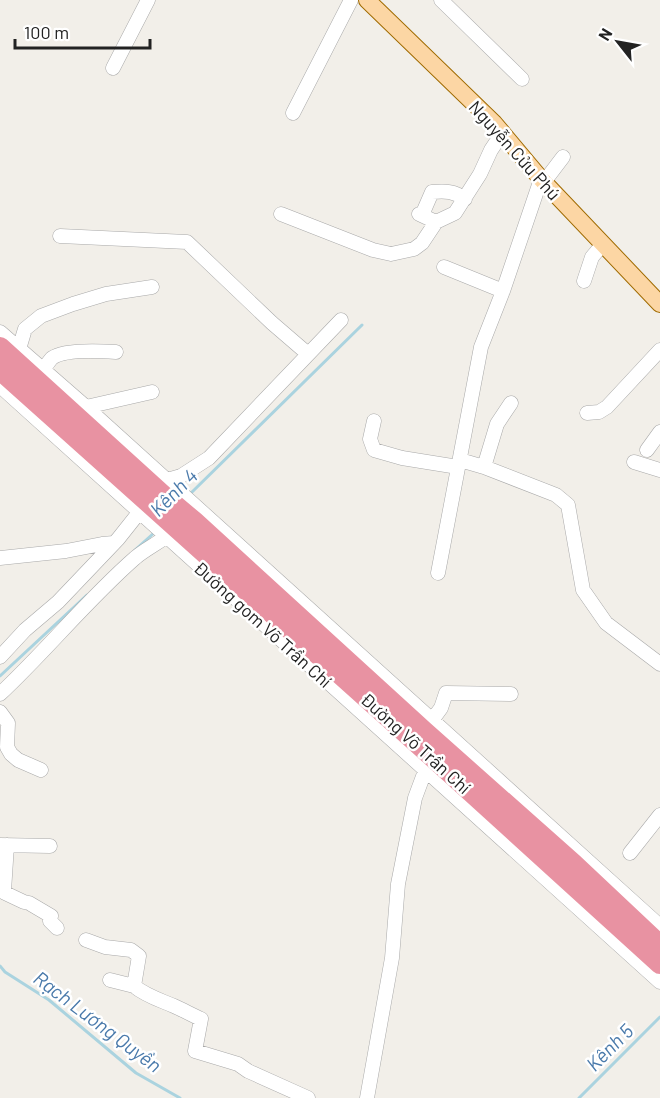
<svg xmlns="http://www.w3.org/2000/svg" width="660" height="1098" font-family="Barlow,sans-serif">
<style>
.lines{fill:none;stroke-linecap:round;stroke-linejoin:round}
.stream{stroke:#aad3df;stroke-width:3}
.minor-casing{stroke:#a9a9a9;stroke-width:15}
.major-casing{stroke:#a06b00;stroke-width:18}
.highway-casing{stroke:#dc2a67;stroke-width:21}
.minor{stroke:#fff;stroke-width:14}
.major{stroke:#fcd6a4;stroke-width:16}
.highway{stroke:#e892a2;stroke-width:20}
.labels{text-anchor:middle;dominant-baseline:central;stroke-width:5;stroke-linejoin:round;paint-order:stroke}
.street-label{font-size:18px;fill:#222;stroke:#fff}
.water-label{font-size:20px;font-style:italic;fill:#4a7aab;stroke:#fff}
</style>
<rect width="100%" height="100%" fill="#f2efe9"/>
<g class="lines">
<path class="stream" d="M 190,494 L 362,325
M 135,550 L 155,532
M 0,676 L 87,595
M 0,966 L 5,972 L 49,1000 L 136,1073 L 180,1098
M 579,1098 L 660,1017"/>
<defs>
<path id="minor" d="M 441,0 L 522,79
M 113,68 L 148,0
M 293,113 L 351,0
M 544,182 L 563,157
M 281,214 L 373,250 L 391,254 L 414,249 L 422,243 L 436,222
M 419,214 L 436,222 L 455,213 L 480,174 L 491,150 L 503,132
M 422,215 L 432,192 C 446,191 454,191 465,199
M 60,236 L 187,242 L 272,323 L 308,354
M 444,267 L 503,291
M 584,281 L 592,257 L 603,244
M 0,332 L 86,407 L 660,926
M 19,349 L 25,329 L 41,316 L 73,304 L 106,294 L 152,287
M 43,370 C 46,366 49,361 52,358 C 64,349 101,351 116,352
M 0,386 L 660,982
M 86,407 L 152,392
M 587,413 L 599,412 L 607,407 L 660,350
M 374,421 L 370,439 L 374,450 L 402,458 L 458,467
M 647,450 L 660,432
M 460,460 L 484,467 L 556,495 L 568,505 L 583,590 L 606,623 L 660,664
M 634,462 L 660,470
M 484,467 L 497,424 L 511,403
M 160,482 L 181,476 L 209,458 L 341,320
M 0,558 L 66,551 L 102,544 L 114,543
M 438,573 L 481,347 L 503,291 L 541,179
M 0,657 L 25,630 L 58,602 L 118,539 L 145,505
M 0,694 C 47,650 87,600 135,558 C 147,548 161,542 173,531
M 0,712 L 8,723 L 7,747 L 11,754 L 18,760 L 41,770
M 427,727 L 441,708 L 446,693 L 511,694
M 0,845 L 50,846
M 7,845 L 4,891 L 5,893 L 24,902 L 29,903 L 51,916 L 50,921 L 57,928
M 630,853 L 660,815
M 86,940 L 105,947 L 131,950 L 139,956 L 134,986 C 146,996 160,1000 174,1006 C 183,1010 192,1015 201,1019 L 195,1051 L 238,1064 L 248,1071 L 308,1098
M 110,980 L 134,986
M 367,1098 L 392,958 L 398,884 L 415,798 L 428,763"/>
<path id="major" d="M 367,0 L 494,123 L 541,179 L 660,304"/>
<path id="highway" d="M 0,347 L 163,495 L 194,521 L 424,731 L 574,864 L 660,945
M 0,370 L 430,755 L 660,964"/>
</defs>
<use href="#minor" class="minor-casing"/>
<use href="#major" class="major-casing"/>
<use href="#highway" class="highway-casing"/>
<use href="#minor" class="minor"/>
<use href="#major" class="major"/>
<use href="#highway" class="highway"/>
</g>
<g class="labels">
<g class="street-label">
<text transform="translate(515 150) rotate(48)">Nguyễn Cửu Phú</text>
<text transform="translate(263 624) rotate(42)">Đường gom Võ Trần Chí</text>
<text transform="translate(416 743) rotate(42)">Đường Võ Trần Chí</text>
</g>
<g class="water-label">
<text transform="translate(173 492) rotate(-45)">Kênh 4</text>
<text transform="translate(98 1021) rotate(37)">Rạch Lương Quyền</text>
<text transform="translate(609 1047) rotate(-45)">Kênh 5</text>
</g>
</g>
<g transform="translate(618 42) rotate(301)" stroke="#ffffff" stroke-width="4.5" paint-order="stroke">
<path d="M0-4.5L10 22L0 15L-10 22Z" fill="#222222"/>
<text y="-9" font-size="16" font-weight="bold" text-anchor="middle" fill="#222222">N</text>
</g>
<path d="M15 39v9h135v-9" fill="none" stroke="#222222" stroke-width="3"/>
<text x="24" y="39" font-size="18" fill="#222222" stroke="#ffffff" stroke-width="4.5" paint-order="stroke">100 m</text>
</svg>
